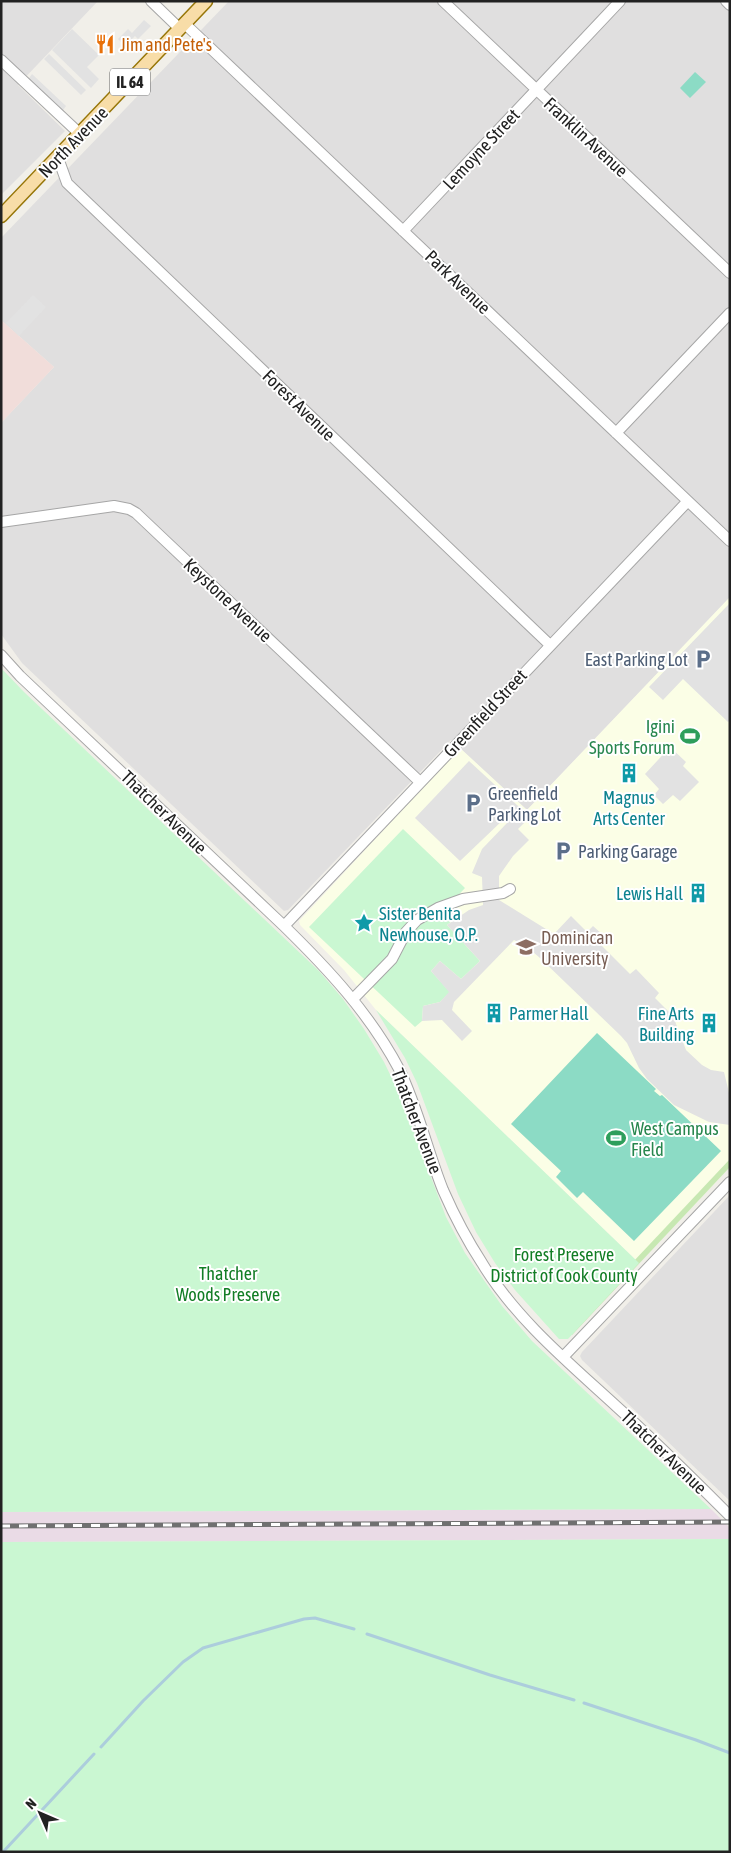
<svg xmlns="http://www.w3.org/2000/svg" width="731" height="1853" font-family="'Asap Condensed',sans-serif">
<style>
.residential{fill:#e0dfdf}
.commercial{fill:#f1ddda}
.industrial{fill:#eadbe6}
.education{fill:#fbfee6}
.grass{fill:#c7e8b2}
.park{fill:#caf7d2}
.pitch{fill:#8cdbc5}
.parking{fill:#e2e2e2}
.lines{fill:none;stroke-linecap:round;stroke-linejoin:round}
.stream{stroke:#accddc;stroke-width:3}
.minor-casing{stroke:#a6a6a6;stroke-width:12}
.major-casing{stroke:#977608;stroke-width:15}
.minor{stroke:#fff;stroke-width:10}
.major{stroke:#f8dda8;stroke-width:12}
.rail-casing{stroke:#707070;stroke-width:5}
.rail{stroke:#fff;stroke-width:3;stroke-dasharray:9;stroke-linecap:butt}
.labels{text-anchor:middle;dominant-baseline:central;stroke-width:4;stroke-linejoin:round;paint-order:stroke}
.shield{fill:#fff;stroke:#646464;stroke-width:1}
.shield-label{font-size:16px;font-weight:bold;fill:#222}
.food-label{font-size:18px;fill:#c56008;stroke:#fff;text-anchor:start}
.street-label{font-size:18px;fill:#222;stroke:#fff}
.service-label{font-size:18px;fill:#4e5e75;stroke:#fff;text-anchor:start}
.leisure-label{font-size:18px;fill:#27864d;stroke:#fff;text-anchor:end}
.culture-label{font-size:18px;fill:#0d838f;stroke:#fff;text-anchor:end}
.education-label{font-size:18px;fill:#785e54;stroke:#fff;text-anchor:start}
.park-label{font-size:18px;fill:#127d25;stroke:#fff}
</style>
<rect width="100%" height="100%" fill="#f1efe9"/>
<path class="residential" d="M 1,1 L 98,1 L 18,85 L 65,131 L 1,195 Z
M 229,1 L 730,1 L 730,597 L 527,810 L 451,740 L 288,910 L 284,911 L 22,663 L 1,634 L 1,423 L 54,367 L 1,320 L 1,238 Z
M 730,1195 L 730,1501 L 582,1360 L 580,1356 L 582,1352 Z"/>
<path class="commercial" d="M 1,320 L 54,367 L 1,423 Z"/>
<path class="industrial" d="M 711,1509 L 730,1528 L 730,1539 L 1,1542 L 1,1512 Z"/>
<path class="education" d="M 730,597 L 730,1167 L 639,1263 L 376,1010 L 344,970 L 300,925 L 299,921 L 460,748 L 527,810 Z"/>
<path class="grass" d="M 730,1159 L 730,1167 L 572,1335 L 568,1331 Z"/>
<path class="park" d="M 1,668 L 24,692 L 319,971 L 343,999 L 364,1029 L 384,1062 L 400,1095 L 446,1217 L 465,1253 L 502,1306 L 532,1341 L 711,1509 L 1,1512 Z
M 403,829 L 465,888 L 450,904 L 457,917 L 447,925 L 480,961 L 461,979 L 440,961 L 431,971 L 450,992 L 440,1002 L 423,1006 L 422,1021 L 415,1027 L 309,927 Z
M 376,1010 L 639,1263 L 568,1339 L 559,1339 L 515,1290 L 495,1263 L 476,1232 L 458,1194 L 417,1083 L 405,1058 Z
M 730,1539 L 730,1852 L 1,1852 L 1,1542 Z"/>
<path class="pitch" d="M 695,72 L 706,82 L 690,98 L 680,88 Z
M 597,1033 L 656,1089 L 654,1091 L 660,1096 L 662,1095 L 721,1151 L 634,1241 L 583,1192 L 577,1198 L 556,1177 L 561,1171 L 511,1124 Z"/>
<path class="parking" d="M 144,20 L 151,26 L 138,39 L 135,36 L 125,46 L 118,39 L 128,29 L 132,33 Z
M 72,29 L 99,55 L 87,67 L 99,79 L 91,88 L 52,50 Z
M 49,54 L 86,90 L 81,95 L 44,59 Z
M 32,74 L 66,106 L 61,113 L 27,81 Z
M 33,295 L 46,307 L 19,336 L 6,323 Z
M 729,604 L 730,720 L 728,722 L 683,679 L 663,700 L 649,687 Z
M 670,747 L 686,762 L 683,766 L 699,782 L 680,801 L 673,795 L 663,804 L 654,795 L 659,789 L 645,774 Z
M 469,761 L 530,817 L 518,829 L 529,840 L 513,856 L 499,876 L 499,900 L 554,934 L 571,916 L 587,932 L 593,926 L 603,935 L 598,942 L 630,974 L 636,969 L 659,993 L 655,998 L 673,1016 L 686,1050 L 702,1065 L 711,1070 L 724,1072 L 730,1097 L 730,1125 L 709,1122 L 674,1105 L 647,1079 L 639,1068 L 627,1043 L 621,1036 L 540,958 L 526,946 L 514,940 L 454,1002 L 452,1010 L 472,1031 L 462,1041 L 442,1020 L 422,1021 L 423,1006 L 440,1002 L 449,992 L 431,971 L 440,961 L 461,979 L 480,961 L 447,925 L 469,910 L 483,905 L 482,877 L 472,873 L 482,849 L 508,822 L 504,819 L 460,861 L 415,818 Z"/>
<g class="lines">
<path class="stream" d="M 367,1634 L 490,1675 L 574,1700
M 584,1703 L 696,1740 L 730,1753
M 101,1747 L 143,1701 L 183,1662 L 203,1648 L 304,1619 L 315,1618 L 354,1629
M 3,1852 L 94,1754"/>
<defs>
<path id="minor" d="M 151,1 L 180,29
M 443,1 L 730,273
M 726,1 L 730,5
M 185,24 L 730,541
M 1,60 L 80,134
M 58,158 L 67,183 L 550,645
M 403,231 L 620,1
M 616,433 L 730,313
M 1,522 L 114,506 L 129,509 L 136,513 L 420,782
M 1,655 L 20,676 L 284,926 C 328,969 370,1014 399,1069 C 418,1108 427,1150 443,1190 C 454,1215 467,1240 482,1263 C 516,1319 568,1362 616,1406 C 655,1441 692,1478 730,1516
M 284,926 L 688,501
M 353,999 L 392,959 L 406,932 L 417,920 L 438,908 L 463,899 L 503,893 L 510,889
M 563,1357 L 730,1182"/>
<path id="major" d="M 1,216 L 206,1"/>
</defs>
<use href="#minor" class="minor-casing"/>
<use href="#major" class="major-casing"/>
<use href="#minor" class="minor"/>
<use href="#major" class="major"/>
<defs>
<path id="rail" d="M 1,1526 L 730,1522"/>
</defs>
<use href="#rail" class="rail-casing"/>
<use href="#rail" class="rail"/>
</g>
<defs>
<symbol id="restaurant-bare" viewBox="-9 -9 18 18"><path d="M-5-6h1v4h1v-4h1v4h1v-4h1v5L-1.5 .5V6h-2V.5L-5-1ZM5-6V6H3V1.5H1.5Q1.5-4 5-6Z" fill="#e8710a" stroke="#fff" stroke-width="2.5" paint-order="stroke"/></symbol>
<symbol id="parking-bare" viewBox="-9 -9 18 18"><path d="M-3.5-5.5H1a3.5 3.5 0 0 1 0 7H-1V5.5H-3.5ZM-1-3.4V-.6H.8a1.4 1.4 0 0 0 0-2.8Z" fill="#5c6f8a" stroke="#fff" stroke-width="2.5" paint-order="stroke"/></symbol>
<symbol id="stadium-bare" viewBox="-9 -9 18 18"><path d="M0-5a6.5 5 0 1 0 0 10a6.5 5 0 1 0 0-10ZM-3.5-1.8h7v3.6h-7Z" fill="#2e9e5b" stroke="#fff" stroke-width="2.5" paint-order="stroke"/></symbol>
<symbol id="building-bare" viewBox="-9 -9 18 18"><path d="M-4-6H4V6H1V3H-1V6H-4ZM-2.5-4.3h1.7v1.8h-1.7ZM.8-4.3h1.7v1.8H.8ZM-2.5-1h1.7V.8h-1.7ZM.8-1h1.7V.8H.8Z" fill="#0f9aa8" stroke="#fff" stroke-width="2.5" paint-order="stroke"/></symbol>
<symbol id="sight-bare" viewBox="-9 -9 18 18"><path d="M0-6L1.8-2.2L6-1.7L2.9 1.2L3.7 5.4L0 3.3L-3.7 5.4L-2.9 1.2L-6-1.7L-1.8-2.2Z" fill="#0f9aa8" stroke="#fff" stroke-width="2.5" paint-order="stroke"/></symbol>
<symbol id="university-bare" viewBox="-9 -9 18 18"><path d="M0-5L7-2L0 1L-7-2ZM-4 1L0 2.5L4 1V4Q0 6-4 4Z" fill="#8d6e63" stroke="#fff" stroke-width="2.5" paint-order="stroke"/></symbol>
</defs>
<g fill-rule="evenodd">
<use href="#restaurant-bare" x="91" y="30" width="28" height="28"/>
<use href="#parking-bare" x="689" y="645" width="28" height="28"/>
<use href="#stadium-bare" x="676" y="722" width="28" height="28"/>
<use href="#building-bare" x="615" y="759" width="28" height="28"/>
<use href="#parking-bare" x="459" y="789" width="28" height="28"/>
<use href="#parking-bare" x="549" y="837" width="28" height="28"/>
<use href="#building-bare" x="684" y="879" width="28" height="28"/>
<use href="#sight-bare" x="350" y="909" width="28" height="28"/>
<use href="#university-bare" x="512" y="933" width="28" height="28"/>
<use href="#building-bare" x="480" y="999" width="28" height="28"/>
<use href="#building-bare" x="695" y="1009" width="28" height="28"/>
<use href="#stadium-bare" x="602" y="1124" width="28" height="28"/>
</g>
<g class="labels">
<rect class="shield" x="110" y="68.5" width="40" height="27" rx="4"/>
<g class="shield-label">
<text x="130" y="82">IL 64</text>
</g>
<g class="food-label">
<text x="120" y="44">Jim and Pete's</text>
</g>
<g class="street-label">
<text transform="translate(586 137) rotate(43)">Franklin Avenue</text>
<text transform="translate(73 142) rotate(-46)">North Avenue</text>
<text transform="translate(481 149) rotate(-47)">Lemoyne Street</text>
<text transform="translate(458 282) rotate(44)">Park Avenue</text>
<text transform="translate(299 405) rotate(44)">Forest Avenue</text>
<text transform="translate(228 600) rotate(43)">Keystone Avenue</text>
<text transform="translate(485 713) rotate(-47)">Greenfield Street</text>
<text transform="translate(164 812) rotate(44)">Thatcher Avenue</text>
<text transform="translate(417 1121) rotate(69)">Thatcher Avenue</text>
<text transform="translate(664 1452) rotate(44)">Thatcher Avenue</text>
</g>
<g class="service-label">
<text x="688" y="659" text-anchor="end">East Parking Lot</text>
<text x="488" y="793">Greenfield<tspan x="488" dy="21">Parking Lot</tspan></text>
<text x="578" y="851">Parking Garage</text>
</g>
<g class="leisure-label">
<text x="675" y="726">Igini<tspan x="675" dy="21">Sports Forum</tspan></text>
<text x="631" y="1128" text-anchor="start">West Campus<tspan x="631" dy="21">Field</tspan></text>
</g>
<g class="culture-label">
<text x="629" y="797" text-anchor="middle">Magnus<tspan x="629" dy="21">Arts Center</tspan></text>
<text x="683" y="893">Lewis Hall</text>
<text x="379" y="913" text-anchor="start">Sister Benita<tspan x="379" dy="21">Newhouse, O.P.</tspan></text>
<text x="509" y="1013" text-anchor="start">Parmer Hall</text>
<text x="694" y="1013">Fine Arts<tspan x="694" dy="21">Building</tspan></text>
</g>
<g class="education-label">
<text x="541" y="937">Dominican<tspan x="541" dy="21">University</tspan></text>
</g>
<g class="park-label">
<text x="564" y="1254">Forest Preserve<tspan x="564" dy="21">District of Cook County</tspan></text>
<text x="228" y="1273">Thatcher<tspan x="228" dy="21">Woods Preserve</tspan></text>
</g>
</g>
<rect width="731" height="1853" fill="none" stroke="#222222" stroke-width="5"/>
<g transform="translate(40 1813) rotate(315)" stroke="#ffffff" stroke-width="4" paint-order="stroke">
<path d="M0-4L9 19L0 12L-9 19Z" fill="#222222"/>
<text y="-8" font-size="14" font-weight="bold" text-anchor="middle" fill="#222222">N</text>
</g>
</svg>
